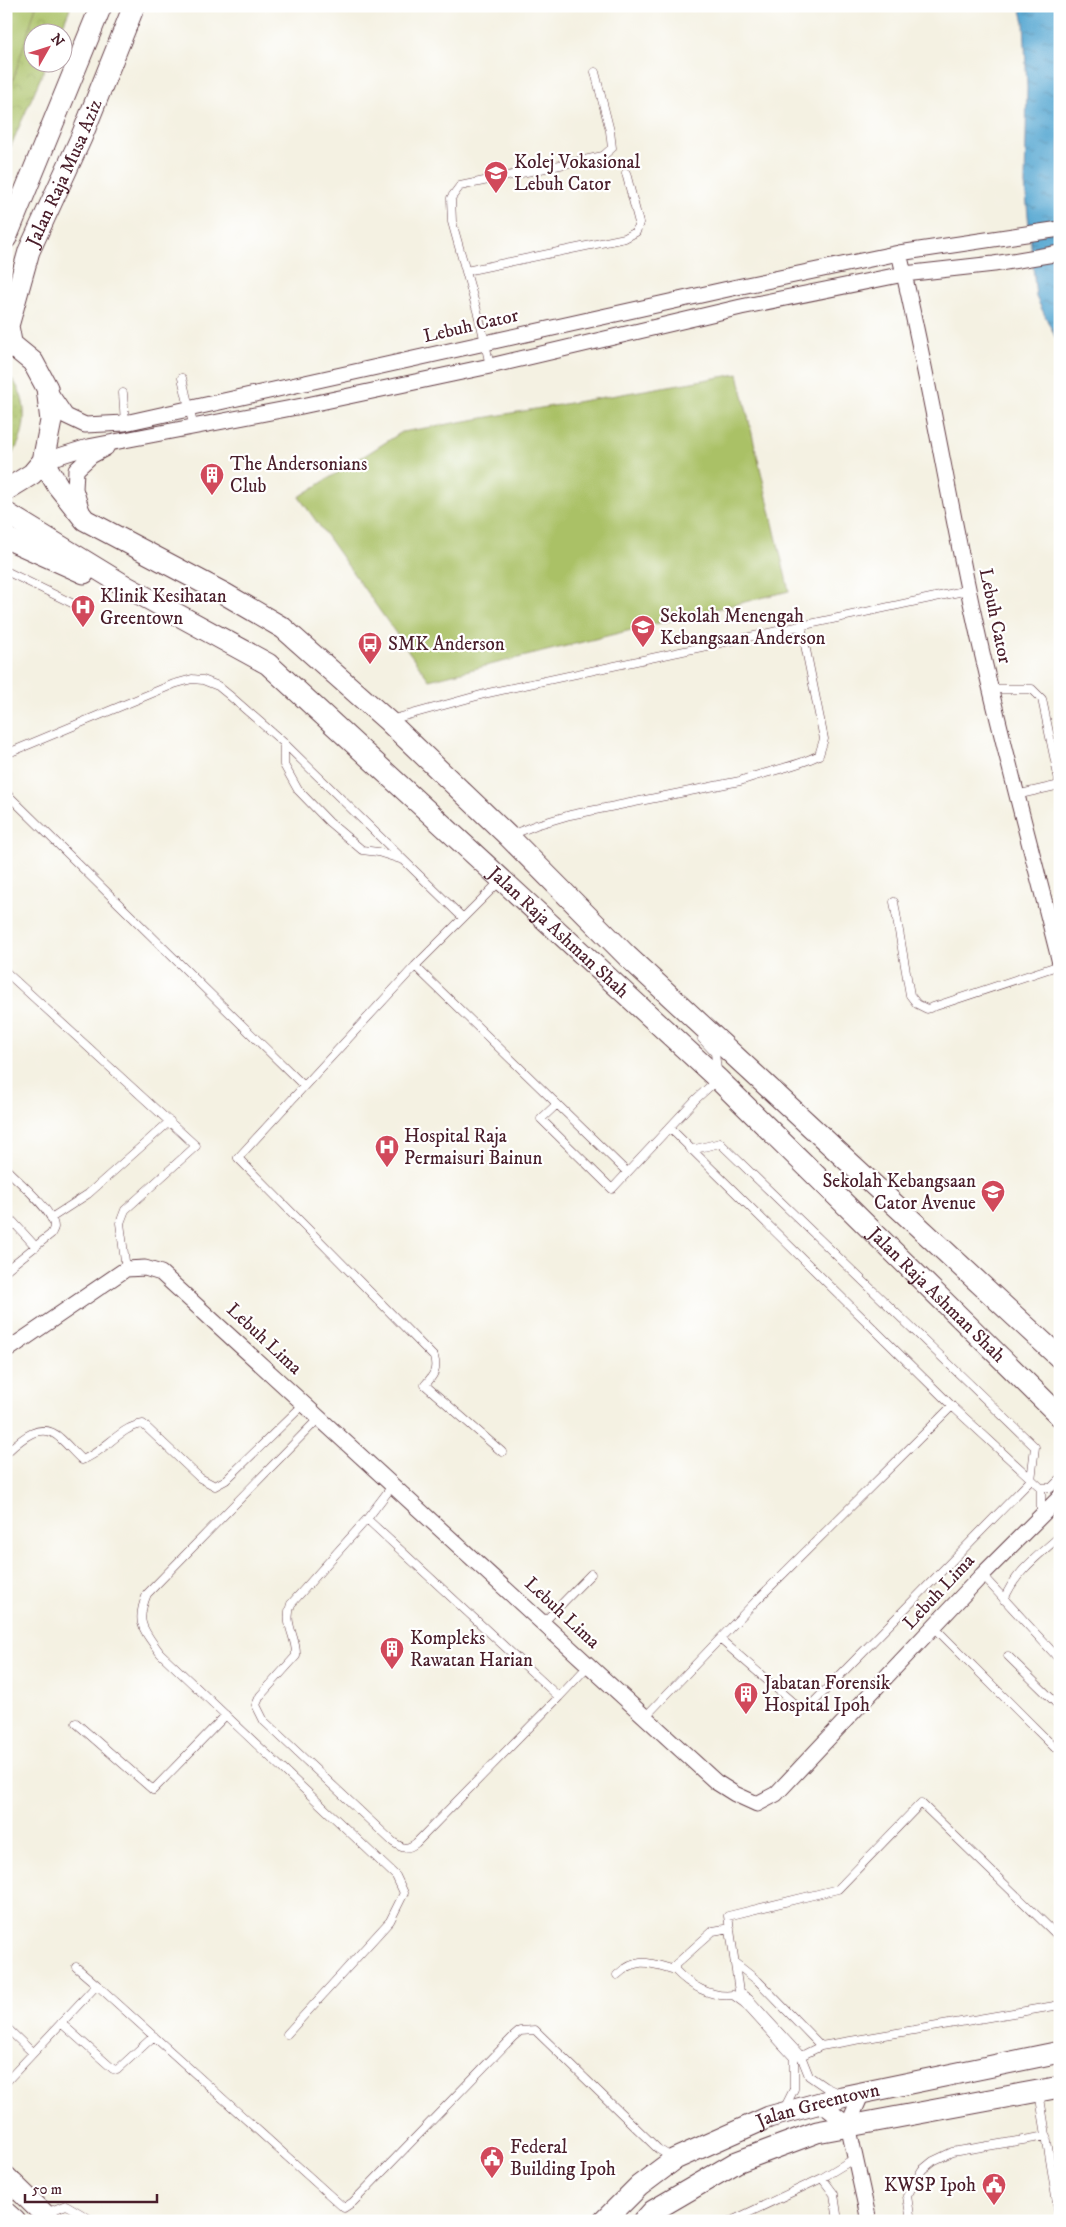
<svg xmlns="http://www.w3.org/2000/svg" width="1066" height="2227" font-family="'IM FELL DW Pica',serif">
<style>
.grass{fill:url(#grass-dots);stroke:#7a7048}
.park{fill:url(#park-crowns);stroke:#7a7048}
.pitch{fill:#aac166;stroke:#7a7048}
.water{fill:url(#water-ripples);stroke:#50637e}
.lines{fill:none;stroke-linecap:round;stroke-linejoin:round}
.lane-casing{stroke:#643e46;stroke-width:9}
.street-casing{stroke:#643e46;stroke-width:17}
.secondary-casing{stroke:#643e46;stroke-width:23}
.lane{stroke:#fff;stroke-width:8}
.street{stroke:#fff;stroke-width:15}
.secondary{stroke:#fff;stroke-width:21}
.labels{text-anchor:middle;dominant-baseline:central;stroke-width:4.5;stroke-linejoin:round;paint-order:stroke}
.poi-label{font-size:19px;fill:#4a1f2b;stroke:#fff;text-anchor:start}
.street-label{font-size:19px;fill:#4a1f2b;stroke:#fff}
</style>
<defs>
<pattern id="grass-dots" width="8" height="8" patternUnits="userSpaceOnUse" patternTransform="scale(1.25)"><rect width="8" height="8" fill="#aac166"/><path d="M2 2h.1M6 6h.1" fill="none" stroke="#94a559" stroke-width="1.8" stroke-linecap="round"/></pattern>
<pattern id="park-crowns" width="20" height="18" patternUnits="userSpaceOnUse" patternTransform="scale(1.25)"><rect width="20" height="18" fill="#aac166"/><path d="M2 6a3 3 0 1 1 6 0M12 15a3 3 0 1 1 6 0" fill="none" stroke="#94a559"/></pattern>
<pattern id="water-ripples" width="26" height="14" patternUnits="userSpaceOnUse" patternTransform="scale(1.25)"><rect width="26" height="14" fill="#57a7d1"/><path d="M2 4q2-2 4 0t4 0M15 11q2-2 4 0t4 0" fill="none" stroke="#4a87aa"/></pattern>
</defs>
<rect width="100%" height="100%" fill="#fff"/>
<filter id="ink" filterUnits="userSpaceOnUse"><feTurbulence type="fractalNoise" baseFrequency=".02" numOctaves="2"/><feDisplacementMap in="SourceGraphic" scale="10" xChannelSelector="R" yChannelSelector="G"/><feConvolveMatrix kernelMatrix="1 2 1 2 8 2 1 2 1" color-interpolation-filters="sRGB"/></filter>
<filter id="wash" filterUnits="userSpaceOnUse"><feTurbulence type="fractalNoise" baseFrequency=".0096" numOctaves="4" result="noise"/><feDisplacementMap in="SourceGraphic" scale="20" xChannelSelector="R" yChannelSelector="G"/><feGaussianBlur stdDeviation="1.12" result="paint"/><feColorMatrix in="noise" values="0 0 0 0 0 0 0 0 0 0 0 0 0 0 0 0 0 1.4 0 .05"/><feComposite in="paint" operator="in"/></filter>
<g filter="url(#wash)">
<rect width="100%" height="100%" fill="#f4f1e2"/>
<path class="grass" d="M 6,372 C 10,377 15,382 18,388 C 30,412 24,443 6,462 Z"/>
<path class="park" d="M 6,6 L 71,6 L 60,32 L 32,32 L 32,62 L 47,63 L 6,157 Z"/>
<path class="pitch" d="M 6,6 L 36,6 L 6,103 Z
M 738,374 L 789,591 L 429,680 L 299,497 L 402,432 Z"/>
<path class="water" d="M 1020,6 L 1060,6 L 1060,347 L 1036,297 L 1025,185 L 1027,88 L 1024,22 Z"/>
</g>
<g filter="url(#ink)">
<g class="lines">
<defs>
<path id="lane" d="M 466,271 L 625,238 L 636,232 L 639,223 L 626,173
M 490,366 L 481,325 L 452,222 L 451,198 L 460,186 L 603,156 L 612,148 L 610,131 L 595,72
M 182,378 L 194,428
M 123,393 L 125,423
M 6,571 L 88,611
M 991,689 L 1032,689 L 1042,699 L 1060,785
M 390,720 L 488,693 L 968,590
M 284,743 L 284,765 L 298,790 L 329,822 L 362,850 L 378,852 L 403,860
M 6,754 L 174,684 L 192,679 L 203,680 L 218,686 L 229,695 L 284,743 L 463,918
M 6,793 L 304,1086
M 1016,795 L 1060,785
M 511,835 L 536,825 L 570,815 L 740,781 C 766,771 794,768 819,755 L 824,739 L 801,625
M 500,881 L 415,966 L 238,1158 L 434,1357 C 438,1370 433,1376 425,1385 L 502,1452
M 894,902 L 910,995 L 917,1004 L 927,1009 L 1060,965
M 415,966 L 627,1172
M 6,972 L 196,1146 L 125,1210 L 120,1223 L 126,1269
M 557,1104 L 541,1119 L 612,1189 L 696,1099 L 718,1079 L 715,1053 L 702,1039
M 670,1128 L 952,1406 L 1041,1488 L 1051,1488 L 1060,1479
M 691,1150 L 720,1143 L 1035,1447 L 1031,1480 L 808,1708 L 799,1708 L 720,1639
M 6,1169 C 17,1180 54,1211 54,1227 C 54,1229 52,1232 51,1234 L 6,1270
M 6,1214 L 36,1247
M 51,1218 L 88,1194 L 170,1121
M 6,1453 C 21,1439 41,1420 60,1438 C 68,1445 74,1453 82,1460 C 105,1452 119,1427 143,1424 L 200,1478 L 215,1486 L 226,1480 L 304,1404
M 393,1485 L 367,1519 L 559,1697 L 589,1665
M 1041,1488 L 1041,1514
M 367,1519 L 291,1604 C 283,1625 297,1636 296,1656 L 260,1696 L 256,1705 L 264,1721 L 393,1842 C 403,1849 407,1850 416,1843 L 559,1697
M 982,1575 L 1060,1660
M 1004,1600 C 1014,1573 1039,1555 1060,1536
M 543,1623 L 591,1574
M 934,1627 L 1054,1747 L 1060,1749
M 1008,1656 L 1060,1707
M 645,1717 L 757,1600 L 952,1406
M 76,1723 L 153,1790 L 226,1715
M 730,1928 L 713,1931 L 675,1965 L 675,1970 C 689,1985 711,1998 733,1995 L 744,2003 L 794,2058 L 794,2089 L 784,2109
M 735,1963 L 758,1981 L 821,2046
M 76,1967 L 97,1985
M 617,1975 C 638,1956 650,1963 675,1970
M 61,2023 L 113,2069 L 117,2070 L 154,2036
M 6,2027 L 33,2053
M 287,2034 L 390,1921 L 404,1893 L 396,1876 L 160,1653 C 143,1629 135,1623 147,1594 L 319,1418
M 801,2056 L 821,2046 L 1060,2005
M 6,2082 L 97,1985 L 344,2208 L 353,2202 L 513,2037 L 520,2031 L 535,2030 L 658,2149 L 673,2158
M 1039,2092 L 1060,2221
M 838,2093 L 825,2087 L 809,2076 L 801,2056 L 749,1999 L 739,1992 L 728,1916 L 838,1889 L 921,1803 L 1060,1938
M 822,2178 L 834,2194 L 838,2221
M 46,2213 L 66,2205 L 93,2221
M 731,2221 L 822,2178 L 855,2158
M 911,2221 L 907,2196 L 922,2170 L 933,2161 L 952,2152 L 1047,2136"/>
<path id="street" d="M 899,253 C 928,372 947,492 973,612 C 998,730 1031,846 1060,963
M 49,391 L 66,416 L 85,425 L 125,423 L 737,287 L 899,253 L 1060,229
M 43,461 L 88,447 L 302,406 L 490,366 L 741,307 L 904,274 L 994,264 L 1060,253
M 82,511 L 75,489 L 76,470 L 91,456 L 106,448
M 6,1351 L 126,1269 L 145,1268 L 161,1273 L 716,1782 L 735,1794 L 757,1804 L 776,1794 L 982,1575 L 1060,1497
M 820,2103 L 848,2125
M 848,2125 L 869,2221
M 848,2125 L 862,2093"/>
<g id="secondary">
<path d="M 6,238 L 101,6"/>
<path d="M 6,340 L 33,362 L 47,388 L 51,421 L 43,461 L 32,474 L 6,490"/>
<path id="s1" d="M 11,342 L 8,326 L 29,251 L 81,138 L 134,6"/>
<path d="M 43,461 L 58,486 L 85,520 L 225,594 L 283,628 L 388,721 L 508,836 L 627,956 L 1060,1358"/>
<path id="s2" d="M 6,513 L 127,587 L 268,664 L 718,1079 L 1060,1416"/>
<path d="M 6,538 L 84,573"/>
<path d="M 6,2177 L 51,2221"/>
<path d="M 6,2213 L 15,2221"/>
<path id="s3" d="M 604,2221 L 639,2186 L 675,2159 L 769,2117 L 842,2097 L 1060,2052"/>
<path d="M 644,2221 L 653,2211 L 737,2162 L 817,2132 L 1060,2087"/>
</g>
</defs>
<use href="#lane" class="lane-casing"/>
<use href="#street" class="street-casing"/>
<use href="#secondary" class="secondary-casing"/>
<use href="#lane" class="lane"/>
<use href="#street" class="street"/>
<use href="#secondary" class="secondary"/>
</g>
</g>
<defs>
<symbol id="school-pin" viewBox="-11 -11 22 30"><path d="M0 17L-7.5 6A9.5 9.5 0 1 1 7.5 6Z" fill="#d1495b" stroke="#fff"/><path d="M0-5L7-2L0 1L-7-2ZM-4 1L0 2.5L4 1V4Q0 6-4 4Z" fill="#fff"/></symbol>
<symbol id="building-pin" viewBox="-11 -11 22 30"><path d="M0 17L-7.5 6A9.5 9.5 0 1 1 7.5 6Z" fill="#d1495b" stroke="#fff"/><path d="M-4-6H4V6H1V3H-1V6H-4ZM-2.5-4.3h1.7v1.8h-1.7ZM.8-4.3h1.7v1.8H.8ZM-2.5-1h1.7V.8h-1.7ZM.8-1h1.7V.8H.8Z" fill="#fff"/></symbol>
<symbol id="hospital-pin" viewBox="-11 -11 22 30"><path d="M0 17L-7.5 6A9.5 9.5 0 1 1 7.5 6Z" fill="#d1495b" stroke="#fff"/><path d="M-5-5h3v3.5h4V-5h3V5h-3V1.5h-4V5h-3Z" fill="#fff"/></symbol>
<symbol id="bus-pin" viewBox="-11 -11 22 30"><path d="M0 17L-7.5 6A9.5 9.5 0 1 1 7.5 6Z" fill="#d1495b" stroke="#fff"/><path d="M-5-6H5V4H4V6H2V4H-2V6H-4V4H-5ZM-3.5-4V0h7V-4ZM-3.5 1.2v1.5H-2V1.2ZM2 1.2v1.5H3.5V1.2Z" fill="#fff"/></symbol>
<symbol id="civic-pin" viewBox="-11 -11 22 30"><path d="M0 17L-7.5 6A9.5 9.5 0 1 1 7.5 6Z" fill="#d1495b" stroke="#fff"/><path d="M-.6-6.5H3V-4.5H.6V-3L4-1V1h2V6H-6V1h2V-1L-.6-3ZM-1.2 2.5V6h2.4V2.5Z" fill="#fff"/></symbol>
</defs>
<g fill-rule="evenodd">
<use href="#school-pin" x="482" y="159" width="28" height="38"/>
<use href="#building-pin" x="198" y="461" width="28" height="38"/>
<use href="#hospital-pin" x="69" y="593" width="28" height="38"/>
<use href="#school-pin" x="629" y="613" width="28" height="38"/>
<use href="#bus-pin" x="356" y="630" width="28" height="38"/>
<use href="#hospital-pin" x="373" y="1133" width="28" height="38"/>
<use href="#school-pin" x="979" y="1178" width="28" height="38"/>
<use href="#building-pin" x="378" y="1635" width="28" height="38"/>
<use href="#building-pin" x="732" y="1680" width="28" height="38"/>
<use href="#civic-pin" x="478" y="2144" width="28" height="38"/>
<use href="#civic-pin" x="980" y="2171" width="28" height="38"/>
</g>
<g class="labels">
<g class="poi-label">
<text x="514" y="162">Kolej Vokasional<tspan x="514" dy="22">Lebuh Cator</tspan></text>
<text x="230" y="464">The Andersonians<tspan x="230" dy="22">Club</tspan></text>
<text x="100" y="596">Klinik Kesihatan<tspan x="100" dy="22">Greentown</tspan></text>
<text x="660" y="616">Sekolah Menengah<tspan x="660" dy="22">Kebangsaan Anderson</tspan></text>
<text x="388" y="644">SMK Anderson</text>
<text x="404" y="1136">Hospital Raja<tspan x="404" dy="22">Permaisuri Bainun</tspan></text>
<text x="976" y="1181" text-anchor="end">Sekolah Kebangsaan<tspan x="976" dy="22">Cator Avenue</tspan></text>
<text x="410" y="1638">Kompleks<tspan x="410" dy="22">Rawatan Harian</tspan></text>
<text x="764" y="1683">Jabatan Forensik<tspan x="764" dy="22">Hospital Ipoh</tspan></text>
<text x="510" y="2147">Federal<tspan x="510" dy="22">Building Ipoh</tspan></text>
<text x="976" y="2185" text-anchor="end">KWSP Ipoh</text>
</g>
<g class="street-label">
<text stroke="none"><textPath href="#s1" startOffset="180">Jalan Raja Musa Aziz</textPath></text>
<text transform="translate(471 326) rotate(-13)">Lebuh Cator</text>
<text transform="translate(995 616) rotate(78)">Lebuh Cator</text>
<text stroke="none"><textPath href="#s2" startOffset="698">Jalan Raja Ashman Shah</textPath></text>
<text stroke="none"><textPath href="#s2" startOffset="1222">Jalan Raja Ashman Shah</textPath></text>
<text transform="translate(264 1339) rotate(43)">Lebuh Lima</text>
<text transform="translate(939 1592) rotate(-47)">Lebuh Lima</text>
<text transform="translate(562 1613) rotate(43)">Lebuh Lima</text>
<text stroke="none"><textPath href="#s3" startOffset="248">Jalan Greentown</textPath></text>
</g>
</g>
<rect width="1066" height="2227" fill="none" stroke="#fff" stroke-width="25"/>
<g transform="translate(48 48) rotate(51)"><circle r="24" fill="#ffffff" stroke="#b7a5aa"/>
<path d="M0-4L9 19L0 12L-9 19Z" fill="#d1495b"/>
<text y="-8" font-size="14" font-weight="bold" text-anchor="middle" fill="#4a1f2b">N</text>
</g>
<path d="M25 2194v8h132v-8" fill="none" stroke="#4a1f2b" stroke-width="2.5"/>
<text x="32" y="2194" font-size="15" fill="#4a1f2b" stroke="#ffffff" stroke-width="4" paint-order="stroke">50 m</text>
</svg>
